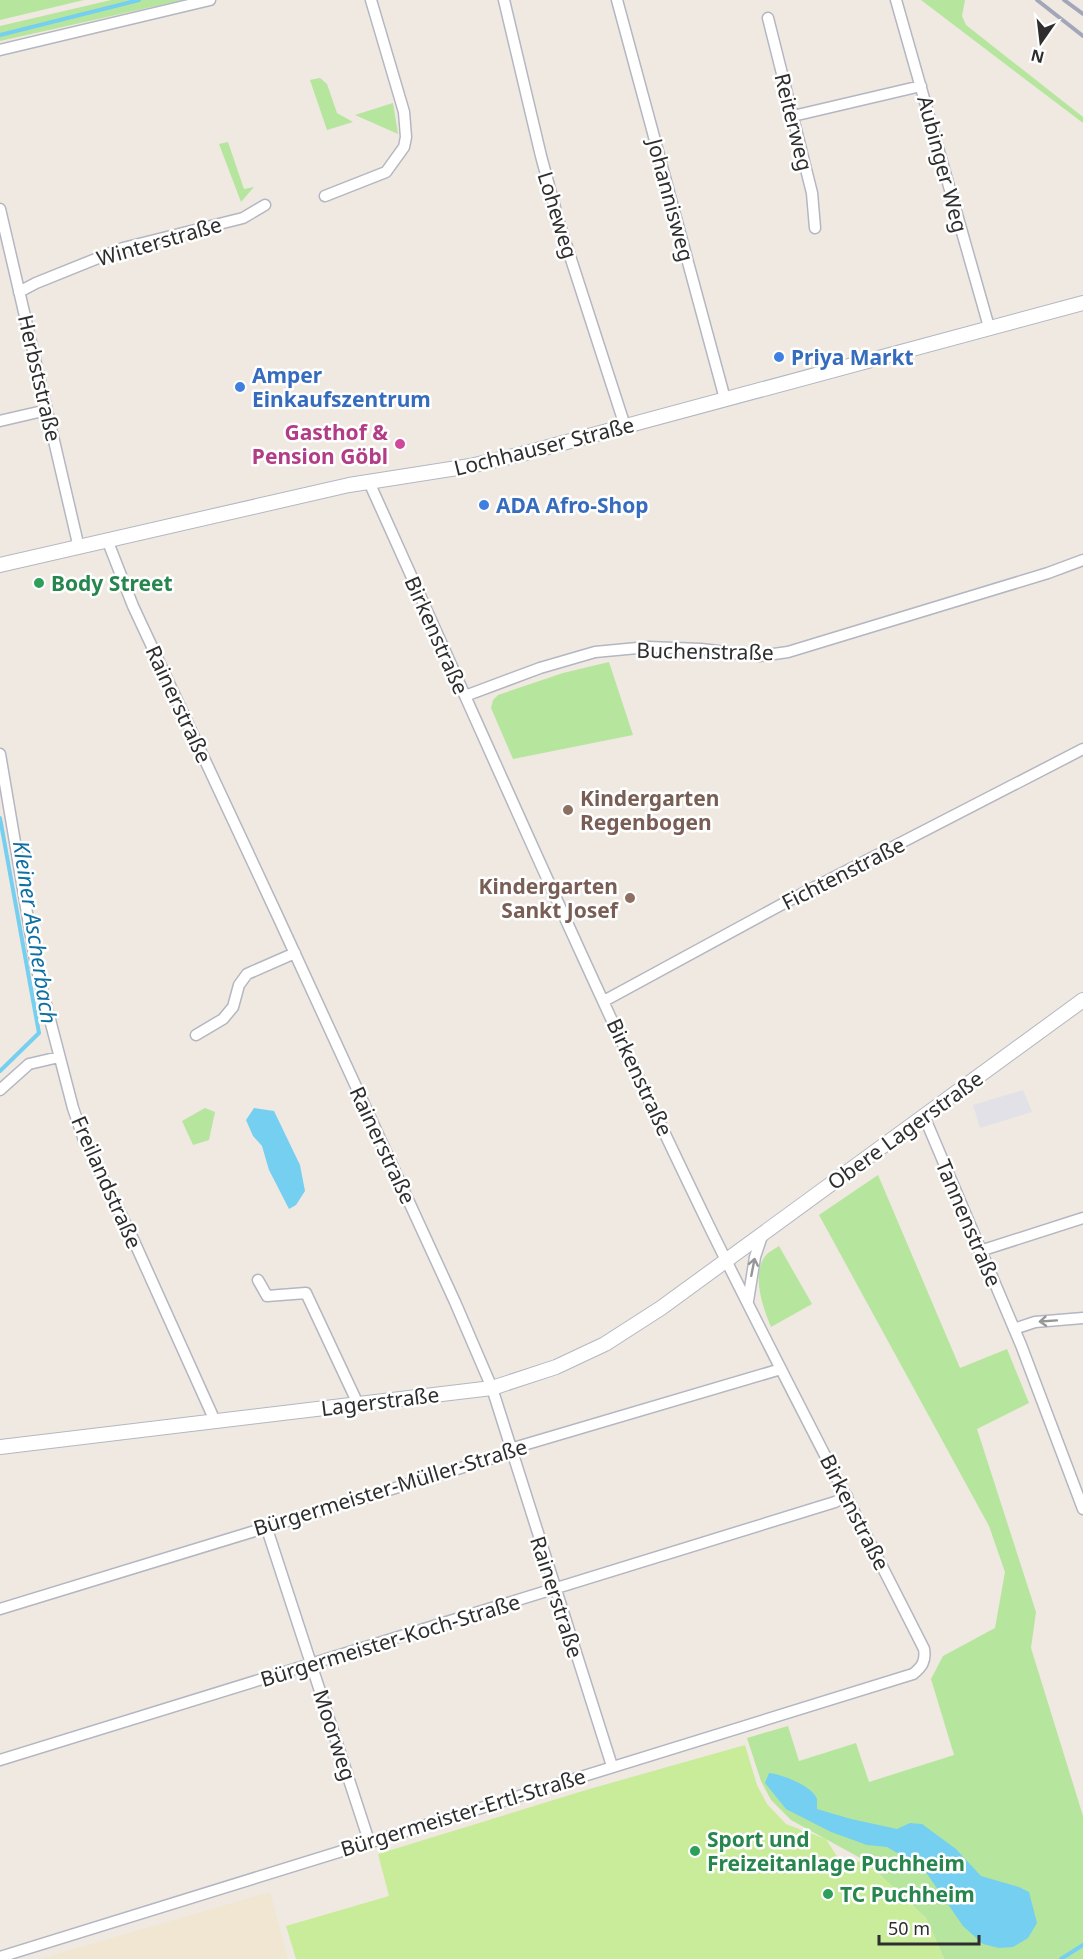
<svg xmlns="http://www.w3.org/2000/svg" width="1083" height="1959" font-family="'Noto Sans',sans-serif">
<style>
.industrial{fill:#e3e1e8}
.education{fill:#f0e6d1}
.green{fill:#b6e59e}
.pitch{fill:#c9ec9a}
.water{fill:#75cff0}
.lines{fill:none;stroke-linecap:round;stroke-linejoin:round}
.stream{stroke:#75cff0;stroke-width:4}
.minor-casing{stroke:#b4b7c1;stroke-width:13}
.tertiary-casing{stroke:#b4b7c1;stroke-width:16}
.minor{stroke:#fff;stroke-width:10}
.tertiary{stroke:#fff;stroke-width:14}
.rail{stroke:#a3a6b8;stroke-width:4}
.oneway{stroke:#969696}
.shop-dot{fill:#3f7fe0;stroke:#fff;stroke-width:2}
.hotel-dot{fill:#d1479c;stroke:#fff;stroke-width:2}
.leisure-dot{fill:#2e9e5b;stroke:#fff;stroke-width:2}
.education-dot{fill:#8d6e63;stroke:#fff;stroke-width:2}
.labels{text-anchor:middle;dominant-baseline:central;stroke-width:5;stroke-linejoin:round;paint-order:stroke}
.street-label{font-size:21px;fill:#2e2e2e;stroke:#fff}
.shop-label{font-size:21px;font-weight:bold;fill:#366cbe;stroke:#fff;text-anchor:start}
.hotel-label{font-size:21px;font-weight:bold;fill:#b23c85;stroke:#fff;text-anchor:end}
.leisure-label{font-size:21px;font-weight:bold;fill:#27864d;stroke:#fff;text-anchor:start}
.education-label{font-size:21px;font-weight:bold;fill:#785e54;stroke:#fff;text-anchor:start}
.water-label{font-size:22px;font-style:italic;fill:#0d6fa3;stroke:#fff}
</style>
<rect width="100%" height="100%" fill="#efe9e1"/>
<path class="industrial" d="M 1023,1090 L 1032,1112 L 980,1128 L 973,1105 Z"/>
<path class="education" d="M 270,1892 L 288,1959 L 40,1959 Z"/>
<path class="green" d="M 0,0 L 84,0 L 0,20 Z
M 111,0 L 183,0 L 0,41 L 0,26 Z
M 921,0 L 965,0 L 962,16 L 966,25 L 1083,117 L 1083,123 Z
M 320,78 L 327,84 L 337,113 L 353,122 L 327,130 L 310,80 Z
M 393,103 L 398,134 L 355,115 Z
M 228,142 L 244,189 L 254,187 L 241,202 L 219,144 Z
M 609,662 L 633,735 L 513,759 L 491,708 L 493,700 L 498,695 L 563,673 Z
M 205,1108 L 215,1112 L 209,1140 L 193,1145 L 182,1121 Z
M 878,1175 L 960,1368 L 1007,1349 L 1029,1403 L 977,1429 L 1036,1612 L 1031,1648 L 1083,1816 L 1083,1959 L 944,1959 L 926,1918 L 864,1860 L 791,1820 L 771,1800 L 761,1781 L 747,1738 L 788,1726 L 799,1761 L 856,1743 L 869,1782 L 954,1755 L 931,1679 L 943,1656 L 995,1628 L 1005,1572 L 989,1526 L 819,1215 Z
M 779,1246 L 812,1304 L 771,1327 C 763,1308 750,1272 767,1254 C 770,1251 775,1249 779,1246 Z"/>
<path class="pitch" d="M 745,1745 L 757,1785 L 767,1804 L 786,1824 L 826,1839 L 843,1866 L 864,1860 L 926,1918 L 944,1959 L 296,1959 L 286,1926 L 389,1896 L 378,1854 L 586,1790 Z"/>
<path class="water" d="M 254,1108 L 274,1111 L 300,1165 L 305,1191 L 296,1205 L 289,1209 L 269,1170 L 262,1146 L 253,1136 L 246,1120 Z
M 769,1773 C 781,1774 813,1786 817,1799 C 817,1802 817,1805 817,1809 L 851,1819 L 897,1829 L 910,1823 L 922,1824 L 956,1849 L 981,1876 L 1019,1887 L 1029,1892 L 1037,1923 L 1028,1938 L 1013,1947 L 999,1948 L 983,1944 L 963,1926 L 923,1868 L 887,1847 L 867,1845 L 831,1832 L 786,1809 L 765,1783 Z"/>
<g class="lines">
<path class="stream" d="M 0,35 L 139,0
M 0,818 L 39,1033 L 0,1071
M 1061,1959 L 1083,1945"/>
<defs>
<path id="minor" d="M 504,0 L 541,156 L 558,219 L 625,426
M 617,0 L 725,399
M 896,0 L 989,327
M 768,18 L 812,193 L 815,228
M 0,50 L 210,0
M 793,116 L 921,86
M 325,196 L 386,172 L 404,147 L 406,137 L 404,112 L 371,0
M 0,209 L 79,548
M 19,292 L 36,283 L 123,248 L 243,218 L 265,205
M 0,421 L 47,410
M 108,542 L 133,606 L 279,919 L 455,1302 L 492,1388 L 612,1766
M 465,696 L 540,668 L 595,652 L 648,647 L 701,649 L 759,656 L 788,652 L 1048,573 L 1083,560
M 0,754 L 36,966 L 73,1108 L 84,1140 L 133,1239 L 215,1421
M 604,1001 L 788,901 L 1083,749
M 196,1035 L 223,1019 L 233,1007 L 239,985 L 247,974 L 295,953
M 0,1090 L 29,1064 L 59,1057
M 924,1116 L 1021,1345 L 1083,1509
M 980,1251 L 1083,1218
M 258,1280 L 267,1296 L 306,1293 L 358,1404
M 748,1301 L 755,1257 L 763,1233
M 1014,1329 L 1035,1322 L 1083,1318
M 266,1526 L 369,1841
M 0,1609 L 503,1455 L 510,1449 L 781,1369
M 0,1760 L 835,1502 L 847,1496
M 0,1957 L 913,1674 C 922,1667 926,1661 924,1649 C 854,1510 781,1372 712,1232 C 592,985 482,732 369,482"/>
<path id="tertiary" d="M 0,565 L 349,485 L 470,466 L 522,454 L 1083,303
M 0,1447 L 492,1388 L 556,1367 L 605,1344 L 661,1308 L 1083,1000"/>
</defs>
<use href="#minor" class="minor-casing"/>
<use href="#tertiary" class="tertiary-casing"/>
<use href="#minor" class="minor"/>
<use href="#tertiary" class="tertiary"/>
<path class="rail" d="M 1037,0 L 1083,36
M 1064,0 L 1083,14"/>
</g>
<defs><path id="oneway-shaft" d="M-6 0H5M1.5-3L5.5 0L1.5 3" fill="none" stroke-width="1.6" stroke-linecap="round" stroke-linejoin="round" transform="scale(1.5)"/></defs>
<g class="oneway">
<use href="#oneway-shaft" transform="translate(753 1267) rotate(-79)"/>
<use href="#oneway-shaft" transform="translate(1048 1321) rotate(176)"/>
</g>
<g class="shop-dot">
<circle cx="779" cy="357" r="6"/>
<circle cx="240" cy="387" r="6"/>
<circle cx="484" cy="505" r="6"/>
</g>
<circle class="hotel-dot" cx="400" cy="444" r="6"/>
<g class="leisure-dot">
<circle cx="39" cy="583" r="6"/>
<circle cx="695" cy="1851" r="6"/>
<circle cx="828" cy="1894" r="6"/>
</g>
<g class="education-dot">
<circle cx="568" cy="810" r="6"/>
<circle cx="630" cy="898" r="6"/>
</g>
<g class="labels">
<g class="street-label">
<text transform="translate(794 122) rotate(76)">Reiterweg</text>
<text transform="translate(943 164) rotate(75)">Aubinger Weg</text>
<text transform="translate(671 200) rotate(75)">Johannisweg</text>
<text transform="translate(558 215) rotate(73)">Loheweg</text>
<text transform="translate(159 241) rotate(-16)">Winterstraße</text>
<text transform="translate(40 378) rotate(77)">Herbststraße</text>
<text transform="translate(544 446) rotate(-14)">Lochhauser Straße</text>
<text transform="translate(437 635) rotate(66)">Birkenstraße</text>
<text transform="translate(705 651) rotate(1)">Buchenstraße</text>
<text transform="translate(179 704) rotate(65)">Rainerstraße</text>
<text transform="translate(843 873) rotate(-27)">Fichtenstraße</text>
<text transform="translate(640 1077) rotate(65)">Birkenstraße</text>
<text transform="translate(905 1130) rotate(-36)">Obere Lagerstraße</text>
<text transform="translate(383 1145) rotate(65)">Rainerstraße</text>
<text transform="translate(107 1182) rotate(66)">Freilandstraße</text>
<text transform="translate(969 1223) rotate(67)">Tannenstraße</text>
<text transform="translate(380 1401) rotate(-7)">Lagerstraße</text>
<text transform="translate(390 1487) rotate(-17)">Bürgermeister-Müller-Straße</text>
<text transform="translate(855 1512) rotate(63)">Birkenstraße</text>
<text transform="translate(557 1597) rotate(72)">Rainerstraße</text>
<text transform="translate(390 1640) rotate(-17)">Bürgermeister-Koch-Straße</text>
<text transform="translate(335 1735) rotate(72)">Moorweg</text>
<text transform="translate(463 1812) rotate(-17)">Bürgermeister-Ertl-Straße</text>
</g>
<g class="shop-label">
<text x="791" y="357">Priya Markt</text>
<text x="252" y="375">Amper<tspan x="252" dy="24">Einkaufszentrum</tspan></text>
<text x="496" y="505">ADA Afro-Shop</text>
</g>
<g class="hotel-label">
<text x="388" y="432">Gasthof &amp;<tspan x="388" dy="24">Pension Göbl</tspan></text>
</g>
<g class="leisure-label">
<text x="51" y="583">Body Street</text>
<text x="707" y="1839">Sport und<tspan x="707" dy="24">Freizeitanlage Puchheim</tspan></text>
<text x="840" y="1894">TC Puchheim</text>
</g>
<g class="education-label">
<text x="580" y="798">Kindergarten<tspan x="580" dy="24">Regenbogen</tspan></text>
<text x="618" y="886" text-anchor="end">Kindergarten<tspan x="618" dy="24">Sankt Josef</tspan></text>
</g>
<g class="water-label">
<text transform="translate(36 932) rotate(81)">Kleiner Ascherbach</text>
</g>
</g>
<g transform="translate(1041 42) rotate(194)" stroke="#ffffff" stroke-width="4.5" paint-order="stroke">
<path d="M0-4.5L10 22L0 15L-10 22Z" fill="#2e2e2e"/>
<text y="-9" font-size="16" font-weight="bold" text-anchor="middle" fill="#2e2e2e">N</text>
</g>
<path d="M879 1935v9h100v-9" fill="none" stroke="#2e2e2e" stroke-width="3"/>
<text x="888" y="1935" font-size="18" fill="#2e2e2e" stroke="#ffffff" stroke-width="4.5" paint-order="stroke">50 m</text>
</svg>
